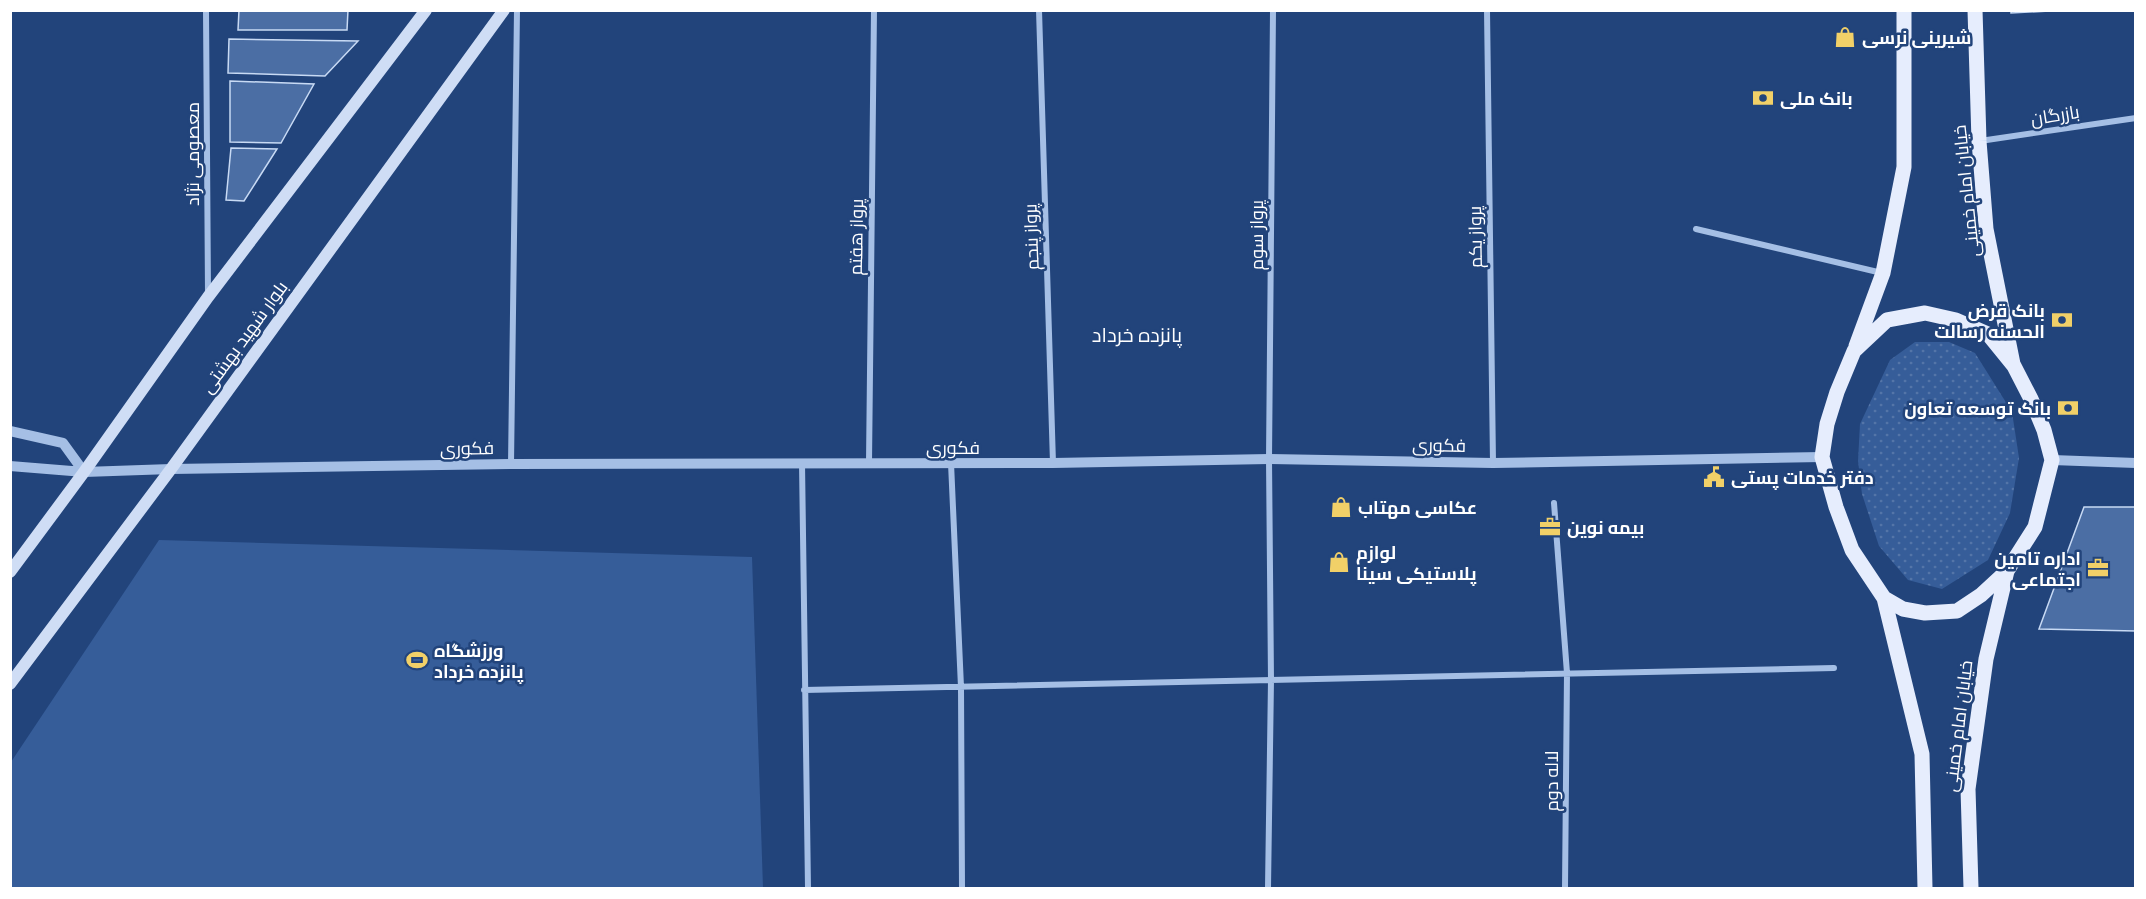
<svg xmlns="http://www.w3.org/2000/svg" width="2146" height="899" font-family="'Archivo Narrow',Cairo,sans-serif">
<style>
.grass{fill:url(#grass-dots)}
.pitch{fill:#365d99}
.building{fill:#4b6ea4;stroke:#c8daf4;stroke-width:1.5}
.lines{fill:none;stroke-linecap:round;stroke-linejoin:round}
.minor{stroke:#a5bfe5;stroke-width:6}
.tertiary{stroke:#a5bfe5;stroke-width:10}
.secondary{stroke:#cfddf5;stroke-width:12}
.primary{stroke:#e6edfd;stroke-width:15}
.labels{text-anchor:middle;dominant-baseline:central;stroke-width:5;stroke-linejoin:round;paint-order:stroke}
.poi-label{font-size:18px;font-weight:bold;fill:#fff;stroke:#22447b;text-anchor:start}
.street-label{font-size:18px;fill:#fff;stroke:#22447b}
.neighbourhood-label{font-size:20px;fill:#fff;stroke:#22447b}
</style>
<defs>
<pattern id="grass-dots" width="8" height="8" patternUnits="userSpaceOnUse" patternTransform="scale(1.5)"><rect width="8" height="8" fill="#365d99"/><path d="M2 2h.1M6 6h.1" fill="none" stroke="#5475a8" stroke-width="1.8" stroke-linecap="round"/></pattern>
</defs>
<rect width="100%" height="100%" fill="#22447b"/>
<path class="grass" d="M 1915,342 L 1949,342 L 1975,353 L 2012,412 L 2019,458 L 2010,513 L 1988,560 L 1942,589 L 1908,580 L 1879,546 L 1862,494 L 1858,461 L 1860,424 L 1890,360 Z"/>
<path class="pitch" d="M 159,540 L 752,557 L 763,888 L 11,888 L 11,762 Z"/>
<path class="building" d="M 239,10 L 348,10 L 347,30 L 238,30 Z
M 2011,10 L 2067,10 L 2011,13 Z
M 229,39 L 358,41 L 325,76 L 228,73 Z
M 230,81 L 314,84 L 281,143 L 230,142 Z
M 231,148 L 277,149 L 244,201 L 226,200 Z
M 2084,507 L 2136,507 L 2136,631 L 2039,629 Z"/>
<g class="lines">
<path class="minor" d="M 206,10 L 208,293
M 1039,10 L 1053,463
M 1487,10 L 1493,463
M 1980,141 L 2136,118
M 1696,229 L 1882,273
M 802,463 L 808,888
M 869,463 L 874,10
M 951,463 L 961,687 L 962,888
M 511,464 L 517,10
M 1554,503 L 1567,673 L 1565,888
M 804,690 L 1834,668
M 1268,888 L 1271,680 L 1269,459 L 1273,10"/>
<path class="tertiary" d="M 10,431 L 63,443 L 84,472
M 2052,460 L 2136,463
M 10,466 L 84,472 L 171,469 L 511,464 L 1053,463 L 1269,459 L 1493,463 L 1822,457"/>
<path class="secondary" d="M 10,572 L 84,472 L 208,297 L 426,10
M 10,684 L 171,469 L 504,10"/>
<path class="primary" d="M 1975,10 L 1979,141 L 1986,229 L 2013,364
M 1925,313 L 1956,320 L 1988,334 L 2014,366 L 2031,399 L 2044,430 L 2052,460 L 2035,527 L 2007,571 L 1981,595 L 1957,611 L 1925,613 L 1903,609 L 1884,598 L 1852,550 L 1836,507 L 1822,457 L 1827,424 L 1837,392 L 1854,351 L 1887,320 Z
M 1856,346 L 1883,273 L 1904,167 L 1904,10
M 1884,598 L 1922,754 L 1925,888
M 1971,888 L 1968,789 L 1986,659 L 2007,571"/>
</g>
<defs>
<symbol id="shop-bare" viewBox="-9 -9 18 18"><path d="M-5-2.5h2.3a2.7 3.5 0 0 1 5.4 0H5L5.5 6h-11ZM-1.5-2.5h3a1.5 2.3 0 0 0-3 0Z" fill="#f1d068" stroke="#22447b" stroke-width="2.5" paint-order="stroke"/></symbol>
<symbol id="bank-bare" viewBox="-9 -9 18 18"><path d="M-6-4H6V4H-6ZM0-2.3a2.3 2.3 0 1 0 0 4.6a2.3 2.3 0 1 0 0-4.6Z" fill="#f1d068" stroke="#22447b" stroke-width="2.5" paint-order="stroke"/></symbol>
<symbol id="civic-bare" viewBox="-9 -9 18 18"><path d="M-.6-6.5H3V-4.5H.6V-3L4-1V1h2V6H-6V1h2V-1L-.6-3ZM-1.2 2.5V6h2.4V2.5Z" fill="#f1d068" stroke="#22447b" stroke-width="2.5" paint-order="stroke"/></symbol>
<symbol id="office-bare" viewBox="-9 -9 18 18"><path d="M-6-3h4V-5.5h4V-3h4V5H-6ZM-1-4.5V-3h2v-1.5ZM-6 0V1H6V0Z" fill="#f1d068" stroke="#22447b" stroke-width="2.5" paint-order="stroke"/></symbol>
<symbol id="stadium-bare" viewBox="-9 -9 18 18"><path d="M0-5a6.5 5 0 1 0 0 10a6.5 5 0 1 0 0-10ZM-3.5-1.8h7v3.6h-7Z" fill="#f1d068" stroke="#22447b" stroke-width="2.5" paint-order="stroke"/></symbol>
</defs>
<g fill-rule="evenodd">
<use href="#shop-bare" x="1830" y="22" width="30" height="30"/>
<use href="#bank-bare" x="1748" y="83" width="30" height="30"/>
<use href="#bank-bare" x="2047" y="305" width="30" height="30"/>
<use href="#bank-bare" x="2053" y="393" width="30" height="30"/>
<use href="#civic-bare" x="1699" y="462" width="30" height="30"/>
<use href="#shop-bare" x="1326" y="492" width="30" height="30"/>
<use href="#office-bare" x="1535" y="512" width="30" height="30"/>
<use href="#shop-bare" x="1324" y="547" width="30" height="30"/>
<use href="#office-bare" x="2083" y="553" width="30" height="30"/>
<use href="#stadium-bare" x="402" y="645" width="30" height="30"/>
</g>
<g class="labels">
<g class="poi-label">
<text x="1862" y="37">شیرینی نرسی</text>
<text x="1780" y="98">بانک ملی</text>
<text x="2045" y="310" text-anchor="end">بانک قرض<tspan x="2045" dy="21">الحسنه رسالت</tspan></text>
<text x="2051" y="408" text-anchor="end">بانک توسعه تعاون</text>
<text x="1731" y="477">دفتر خدمات پستی</text>
<text x="1358" y="507">عکاسی مهتاب</text>
<text x="1567" y="527">بیمه نوین</text>
<text x="1356" y="552">لوازم<tspan x="1356" dy="21">پلاستیکی سینا</tspan></text>
<text x="2081" y="558" text-anchor="end">اداره تامین<tspan x="2081" dy="21">اجتماعی</tspan></text>
<text x="434" y="650">ورزشگاه<tspan x="434" dy="21">پانزده خرداد</tspan></text>
</g>
<g class="street-label">
<text transform="translate(2055 115) rotate(-9)">بازرگان</text>
<text transform="translate(192 154) rotate(-90)">معصومی نژاد</text>
<text transform="translate(1966 191) rotate(-96)">خیابان امام خمینی</text>
<text transform="translate(1256 235) rotate(-90)">پرواز سوم</text>
<text transform="translate(856 237) rotate(-89)">پرواز هفتم</text>
<text transform="translate(1031 237) rotate(-92)">پرواز پنجم</text>
<text transform="translate(1475 237) rotate(-91)">پرواز یکم</text>
<text transform="translate(244 337) rotate(-54)">بلوار شهید بهشتی</text>
<text transform="translate(1439 445) rotate(1)">فکوری</text>
<text x="953" y="447">فکوری</text>
<text transform="translate(467 448) rotate(-1)">فکوری</text>
<text transform="translate(1958 726) rotate(-83)">خیابان امام خمینی</text>
<text transform="translate(1551 781) rotate(-90)">لاله دوم</text>
</g>
<g class="neighbourhood-label">
<text x="1137" y="334">پانزده خرداد</text>
</g>
</g>
<rect width="2146" height="899" fill="none" stroke="#ffffff" stroke-width="24"/>
</svg>
